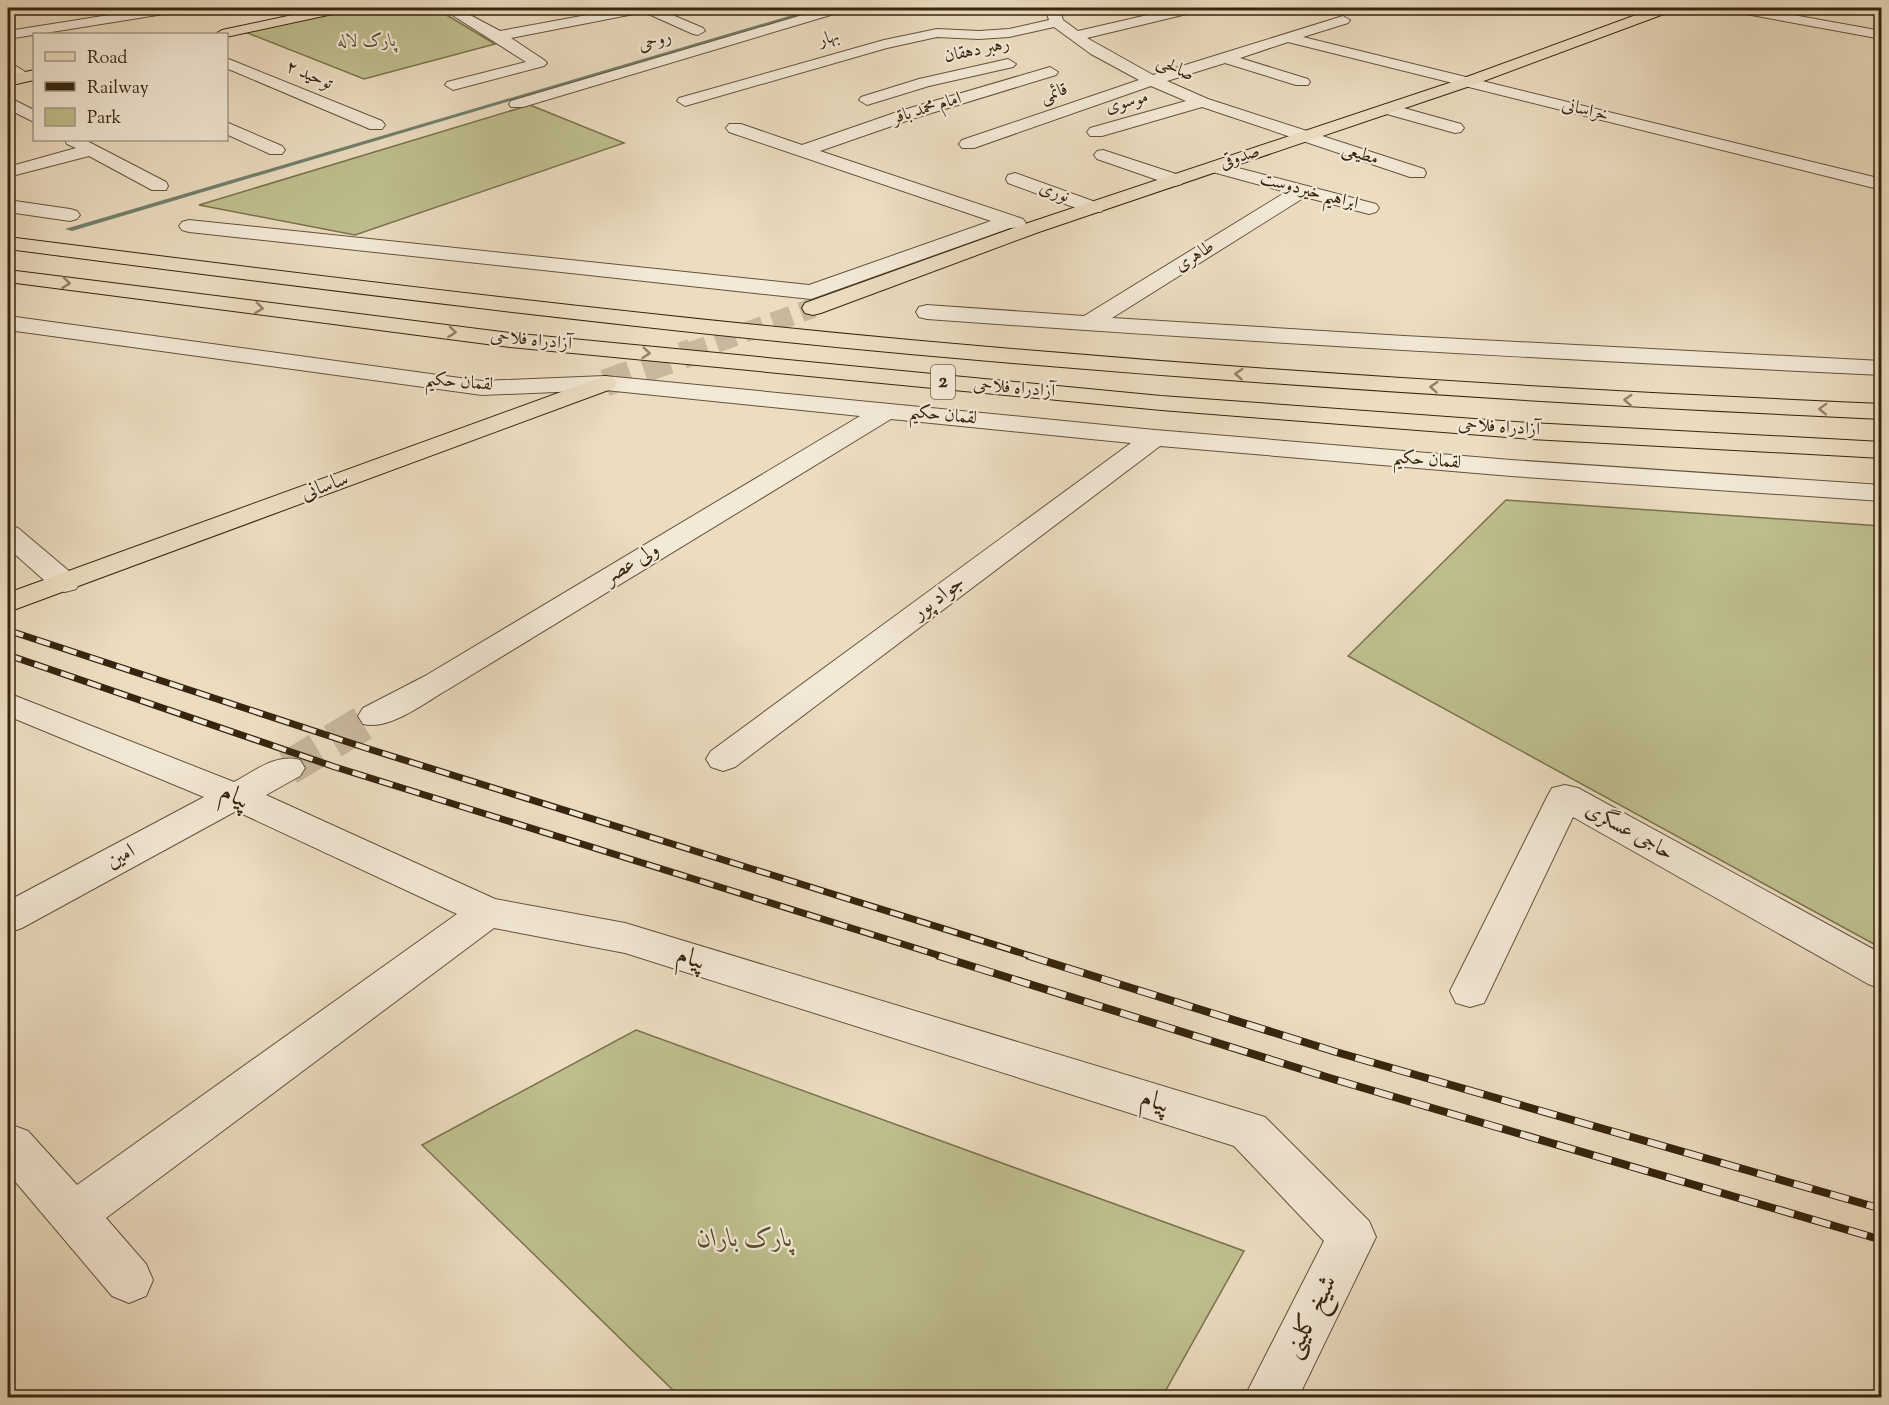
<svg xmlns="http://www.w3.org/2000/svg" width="1889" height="1405" font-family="'Sorts Mill Goudy',Amiri,serif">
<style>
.green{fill:#bfbf8e;stroke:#7a724e;stroke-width:1.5}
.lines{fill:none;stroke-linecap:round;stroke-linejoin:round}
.stream{fill:#71806e;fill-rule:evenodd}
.minor-tunnel{stroke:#c8b89d;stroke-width:35;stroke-dasharray:35 17;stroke-linecap:butt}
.major-tunnel-far1{stroke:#c8b89d;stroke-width:20;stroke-dasharray:20 10;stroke-linecap:butt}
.major-tunnel{stroke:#c8b89d;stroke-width:27;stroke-dasharray:27 14;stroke-linecap:butt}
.minor-casing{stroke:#64533b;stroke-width:2}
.major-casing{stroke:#36250e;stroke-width:2}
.highway-casing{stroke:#36250e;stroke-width:2}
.minor{fill:#f3e9d7;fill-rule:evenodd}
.major{fill:#ecddc1;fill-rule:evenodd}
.highway{fill:#ecddc1;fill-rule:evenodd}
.rail-far1-casing{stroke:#36250e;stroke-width:7}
.rail-casing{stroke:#36250e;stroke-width:8}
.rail-far1{stroke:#f3e9d7;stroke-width:4.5;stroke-dasharray:14;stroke-linecap:butt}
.rail{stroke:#f3e9d7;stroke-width:6;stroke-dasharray:19;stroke-linecap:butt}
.oneway{stroke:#918168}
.labels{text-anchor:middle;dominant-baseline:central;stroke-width:4.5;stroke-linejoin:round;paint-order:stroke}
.far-street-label{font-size:18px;fill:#36250e;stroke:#f3e9d7}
.far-park-label{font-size:18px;font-style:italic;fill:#584c2e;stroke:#f3e9d7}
.shield{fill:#f3e9d7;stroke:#6f604a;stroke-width:1.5}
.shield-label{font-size:20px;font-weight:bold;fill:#36250e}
.street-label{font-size:21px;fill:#36250e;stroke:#f3e9d7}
.near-street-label{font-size:26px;fill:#36250e;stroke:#f3e9d7}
.near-park-label{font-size:26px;font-style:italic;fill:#584c2e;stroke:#f3e9d7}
</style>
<rect width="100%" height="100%" fill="#ecddc1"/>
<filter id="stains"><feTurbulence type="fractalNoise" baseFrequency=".00333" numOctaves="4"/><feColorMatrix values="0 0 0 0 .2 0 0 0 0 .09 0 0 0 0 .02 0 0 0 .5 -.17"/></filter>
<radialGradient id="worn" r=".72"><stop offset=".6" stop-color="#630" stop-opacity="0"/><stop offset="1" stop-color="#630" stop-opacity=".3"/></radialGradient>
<path class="green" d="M 351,8 L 435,8 L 495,44 L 364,79 L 245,32 Z
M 530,105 L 624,143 L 355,235 L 199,205 Z
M 1506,500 L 1881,526 L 1881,948 L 1348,656 Z
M 636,1030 L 1244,1251 L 1162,1397 L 680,1397 L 422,1145 Z"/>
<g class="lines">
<path class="stream" d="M 816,8 L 823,8 L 72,231 L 65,229 Z"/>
<path class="minor-tunnel" d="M 288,768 L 375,716"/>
<path class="major-tunnel-far1" d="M 688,353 L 813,308"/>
<path class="major-tunnel" d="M 605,383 L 692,352"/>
<defs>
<path id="minor" d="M 153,8 L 183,8 L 176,12 L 8,39 L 8,31 Z
M 441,8 L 457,8 L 500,31 L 625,8 L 656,8 L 703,28 L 705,31 L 698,35 L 693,34 L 644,12 L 511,38 L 544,60 L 547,63 L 544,66 L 453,90 L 445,85 L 447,82 L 526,62 Z
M 826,8 L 846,8 L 844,11 L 523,107 L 511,107 L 509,104 L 511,101 Z
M 1045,8 L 1059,8 L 1063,20 L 1078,31 L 1178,8 L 1201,8 L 1199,11 L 1087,38 L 1153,75 L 1343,16 L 1350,20 L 1348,23 L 1303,37 L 1882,179 L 1882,190 L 1288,42 L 1240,58 L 1308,79 L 1310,82 L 1308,85 L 1296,85 L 1225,63 L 1167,81 L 1208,99 L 1424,169 L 1426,173 L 1424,177 L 1410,177 L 1202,107 L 1102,136 L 1090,136 L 1087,132 L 1090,128 L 1186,101 L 1151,86 L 974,148 L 962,148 L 959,144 L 962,140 L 1139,80 L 1091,54 L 1054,27 L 1009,37 L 979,39 L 937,37 L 887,48 L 685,106 L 677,101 L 679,98 L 884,40 L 937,29 L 979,31 L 1009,29 L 1049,20 Z
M 1728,8 L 1755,8 L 1882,31 L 1882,39 L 1735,12 Z
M 226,58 L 382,121 L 385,125 L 382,129 L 370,129 L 226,68 Z
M 1008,59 L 1016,64 L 1013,67 L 929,86 L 867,105 L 859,100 L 861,97 L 919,79 Z
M 8,61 L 30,75 L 32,78 L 30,81 L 18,81 L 8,73 Z
M 1050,67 L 1058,72 L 1056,75 L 912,119 L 820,151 L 1023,219 L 1026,223 L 1023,227 L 1010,228 L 811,299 L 189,232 L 182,230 L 179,226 L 182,222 L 189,220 L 809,285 L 991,221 L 729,132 L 726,128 L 729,124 L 741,124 L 802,145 L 900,111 Z
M 8,97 L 34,110 L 34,122 L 8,109 Z
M 1389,104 L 1461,124 L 1464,128 L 1461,132 L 1455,133 L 1383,113 L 1381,109 L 1383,105 Z
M 226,122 L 282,146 L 285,150 L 282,154 L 270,154 L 226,134 Z
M 65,140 L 85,140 L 166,182 L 168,186 L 166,190 L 152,190 L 89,156 L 8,177 L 8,167 L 76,148 L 67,144 Z
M 1103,150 L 1182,176 L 1184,180 L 1182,184 L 1175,186 L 1097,159 L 1094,155 L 1097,151 Z
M 1215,162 L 1376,204 L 1379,208 L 1376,212 L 1369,214 L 1305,197 L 1112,318 L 1404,336 L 1882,361 L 1882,375 C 1563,360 1245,342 927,319 L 919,317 L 916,312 L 919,307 L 927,305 L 1084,316 L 1286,192 L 1209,171 L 1206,167 L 1209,163 Z
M 1015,173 L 1101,204 L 1104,208 L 1101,212 L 1087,212 L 1008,183 L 1006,179 L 1008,175 Z
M 8,200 L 70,209 L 77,211 L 80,215 L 77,219 L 70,221 L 8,212 Z
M 8,316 L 482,381 L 605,376 L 1155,430 L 1511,460 L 1882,485 L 1882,501 L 1511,476 L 1160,446 L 735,767 L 723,771 L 711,767 L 706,759 L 711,751 L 1131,443 L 891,419 L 447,690 C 424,703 389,731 363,724 L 358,716 L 363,708 L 425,676 L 860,416 L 605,390 L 482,395 L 8,330 Z
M 8,525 L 18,528 L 76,577 L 80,583 L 76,589 L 65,592 L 54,589 L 8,548 Z
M 8,693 L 234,782 C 255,771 276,753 300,760 L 305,768 L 300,776 L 266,795 L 495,899 L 625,923 L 1265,1117 L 1369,1221 L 1376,1237 L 1298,1398 L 1244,1398 L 1324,1241 L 1234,1146 L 625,953 L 494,928 L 106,1218 L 146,1264 L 153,1280 L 146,1296 L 129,1303 L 112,1296 L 8,1173 L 8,1127 L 12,1125 L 28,1131 L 77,1185 L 457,914 L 236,811 L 22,928 L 8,933 L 8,901 L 204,797 L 8,716 Z
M 1565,785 L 1578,788 L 1882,954 L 1882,989 L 1868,984 L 1573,817 L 1484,1003 L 1470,1007 L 1456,1003 L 1450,991 L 1547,797 L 1552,788 Z"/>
<path id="major" d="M 325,8 L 349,8 L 342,12 L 226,37 L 226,34 L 215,34 L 222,30 Z
M 1655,8 L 1674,8 L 1672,11 L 1473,85 L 1039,232 L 821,313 L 813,315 L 805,313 L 802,308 L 805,303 L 1025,224 L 1461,79 Z
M 34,70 L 34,80 L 8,86 L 8,76 Z
M 605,376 L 614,378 L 617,383 L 614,388 L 8,612 L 8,593 Z"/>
<path id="highway" d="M 8,237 C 308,275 608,312 910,340 C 1233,369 1557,390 1882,404 L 1882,419 C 1557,404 1233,383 910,354 C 608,326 308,288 8,249 Z
M 8,270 L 510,333 L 1161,396 L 1531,423 L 1882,442 L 1882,458 L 1531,439 L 1161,410 L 510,347 L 8,282 Z"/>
</defs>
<use href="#minor" class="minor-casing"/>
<use href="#major" class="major-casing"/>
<use href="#highway" class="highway-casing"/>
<use href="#minor" class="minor"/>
<use href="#major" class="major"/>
<use href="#highway" class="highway"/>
<defs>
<path id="rail-far1" d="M 10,631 L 369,749 L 1034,957
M 8,655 L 335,767 L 944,957"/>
<path id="rail" d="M 939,956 L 1333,1079 L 1882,1240
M 1029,956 L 1336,1052 L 1882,1209"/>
</defs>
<use href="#rail-far1" class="rail-far1-casing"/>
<use href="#rail" class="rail-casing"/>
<use href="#rail-far1" class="rail-far1"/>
<use href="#rail" class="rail"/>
</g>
<defs><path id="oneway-chevron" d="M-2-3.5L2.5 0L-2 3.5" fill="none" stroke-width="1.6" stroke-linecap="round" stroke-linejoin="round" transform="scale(1.5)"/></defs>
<g class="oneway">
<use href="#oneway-chevron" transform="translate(66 283) rotate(7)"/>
<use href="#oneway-chevron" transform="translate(259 308) rotate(7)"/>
<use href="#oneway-chevron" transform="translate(452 332) rotate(7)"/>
<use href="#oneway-chevron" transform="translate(646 353) rotate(6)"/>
<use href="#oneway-chevron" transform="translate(1239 374) rotate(-176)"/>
<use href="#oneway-chevron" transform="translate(1434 387) rotate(-176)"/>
<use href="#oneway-chevron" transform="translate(1628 400) rotate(-176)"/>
<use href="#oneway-chevron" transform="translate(1823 409) rotate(-178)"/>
</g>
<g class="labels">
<g class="far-street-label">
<text transform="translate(829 39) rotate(-16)">بهار</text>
<text transform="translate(655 42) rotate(-17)">روحی</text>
<text transform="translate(977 51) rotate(-12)">رهبر دهقان</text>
<text transform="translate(1175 69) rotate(24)">صالحی</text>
<text transform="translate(309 76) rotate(23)">توحید ۲</text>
<text transform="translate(1054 94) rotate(-19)">قائمی</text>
<text transform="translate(1127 103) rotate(-15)">موسوی</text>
<text transform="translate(927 109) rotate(-17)">امام محمد باقر</text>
<text transform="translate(1585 111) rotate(14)">خراسانی</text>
<text transform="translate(1360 155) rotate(17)">مطیعی</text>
<text transform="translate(1240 158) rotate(-19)">صدوقی</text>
<text transform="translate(1309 192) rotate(15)">ابراهیم خیردوست</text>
<text transform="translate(1054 193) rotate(20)">نوری</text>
<text transform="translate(1195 257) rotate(-32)">طاهری</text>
<text transform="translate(531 341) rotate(6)">آزادراه فلاحی</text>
<text transform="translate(459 383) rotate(5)">لقمان حکیم</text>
<text transform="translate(1014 389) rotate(5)">آزادراه فلاحی</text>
<text transform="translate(943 416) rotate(6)">لقمان حکیم</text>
<text transform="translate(1499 428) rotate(4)">آزادراه فلاحی</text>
<text transform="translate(1427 461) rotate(5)">لقمان حکیم</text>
</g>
<g class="far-park-label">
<text x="367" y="42">پارک لاله</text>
</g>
<rect class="shield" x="931" y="365" width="24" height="34" rx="4.5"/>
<g class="shield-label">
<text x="943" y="382">2</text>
</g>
<g class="street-label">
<text transform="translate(325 487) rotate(-20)">ساسانی</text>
<text transform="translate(632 564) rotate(-31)">ولی عصر</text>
<text transform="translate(939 598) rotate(-37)">جواد پور</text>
<text transform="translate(1629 832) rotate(29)">حاجی عسگری</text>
<text transform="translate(121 857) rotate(-28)">امین</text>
</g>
<g class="near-street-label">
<text transform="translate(235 797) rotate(24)">پیام</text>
<text transform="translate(691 959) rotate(17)">پیام</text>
<text transform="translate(1155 1102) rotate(17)">پیام</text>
<text transform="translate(1311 1317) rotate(-63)">شیخ کلینی</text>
</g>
<g class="near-park-label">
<text x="745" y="1239">پارک باران</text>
</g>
</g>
<rect width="1889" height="1405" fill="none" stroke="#ecddc1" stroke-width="30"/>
<rect x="9" y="9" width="1871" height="1387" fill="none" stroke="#36250e" stroke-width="3"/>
<rect x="15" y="15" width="1859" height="1375" fill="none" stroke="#36250e" stroke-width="1.5"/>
<rect x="33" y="33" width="195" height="108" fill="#f3e9d7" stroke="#a79b87" stroke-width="1.5"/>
<rect x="45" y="52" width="30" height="9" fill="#ecddc1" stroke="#a79b87" stroke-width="1.5"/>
<text x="87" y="63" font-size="18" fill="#36250e">Road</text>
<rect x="45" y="82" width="30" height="9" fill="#36250e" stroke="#a79b87" stroke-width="1.5"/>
<text x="87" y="93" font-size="18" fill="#36250e">Railway</text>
<rect x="45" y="108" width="30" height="18" fill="#bfbf8e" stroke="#a79b87" stroke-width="1.5"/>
<text x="87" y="123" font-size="18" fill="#36250e">Park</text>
<rect width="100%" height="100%" filter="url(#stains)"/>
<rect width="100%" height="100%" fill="url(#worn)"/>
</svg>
